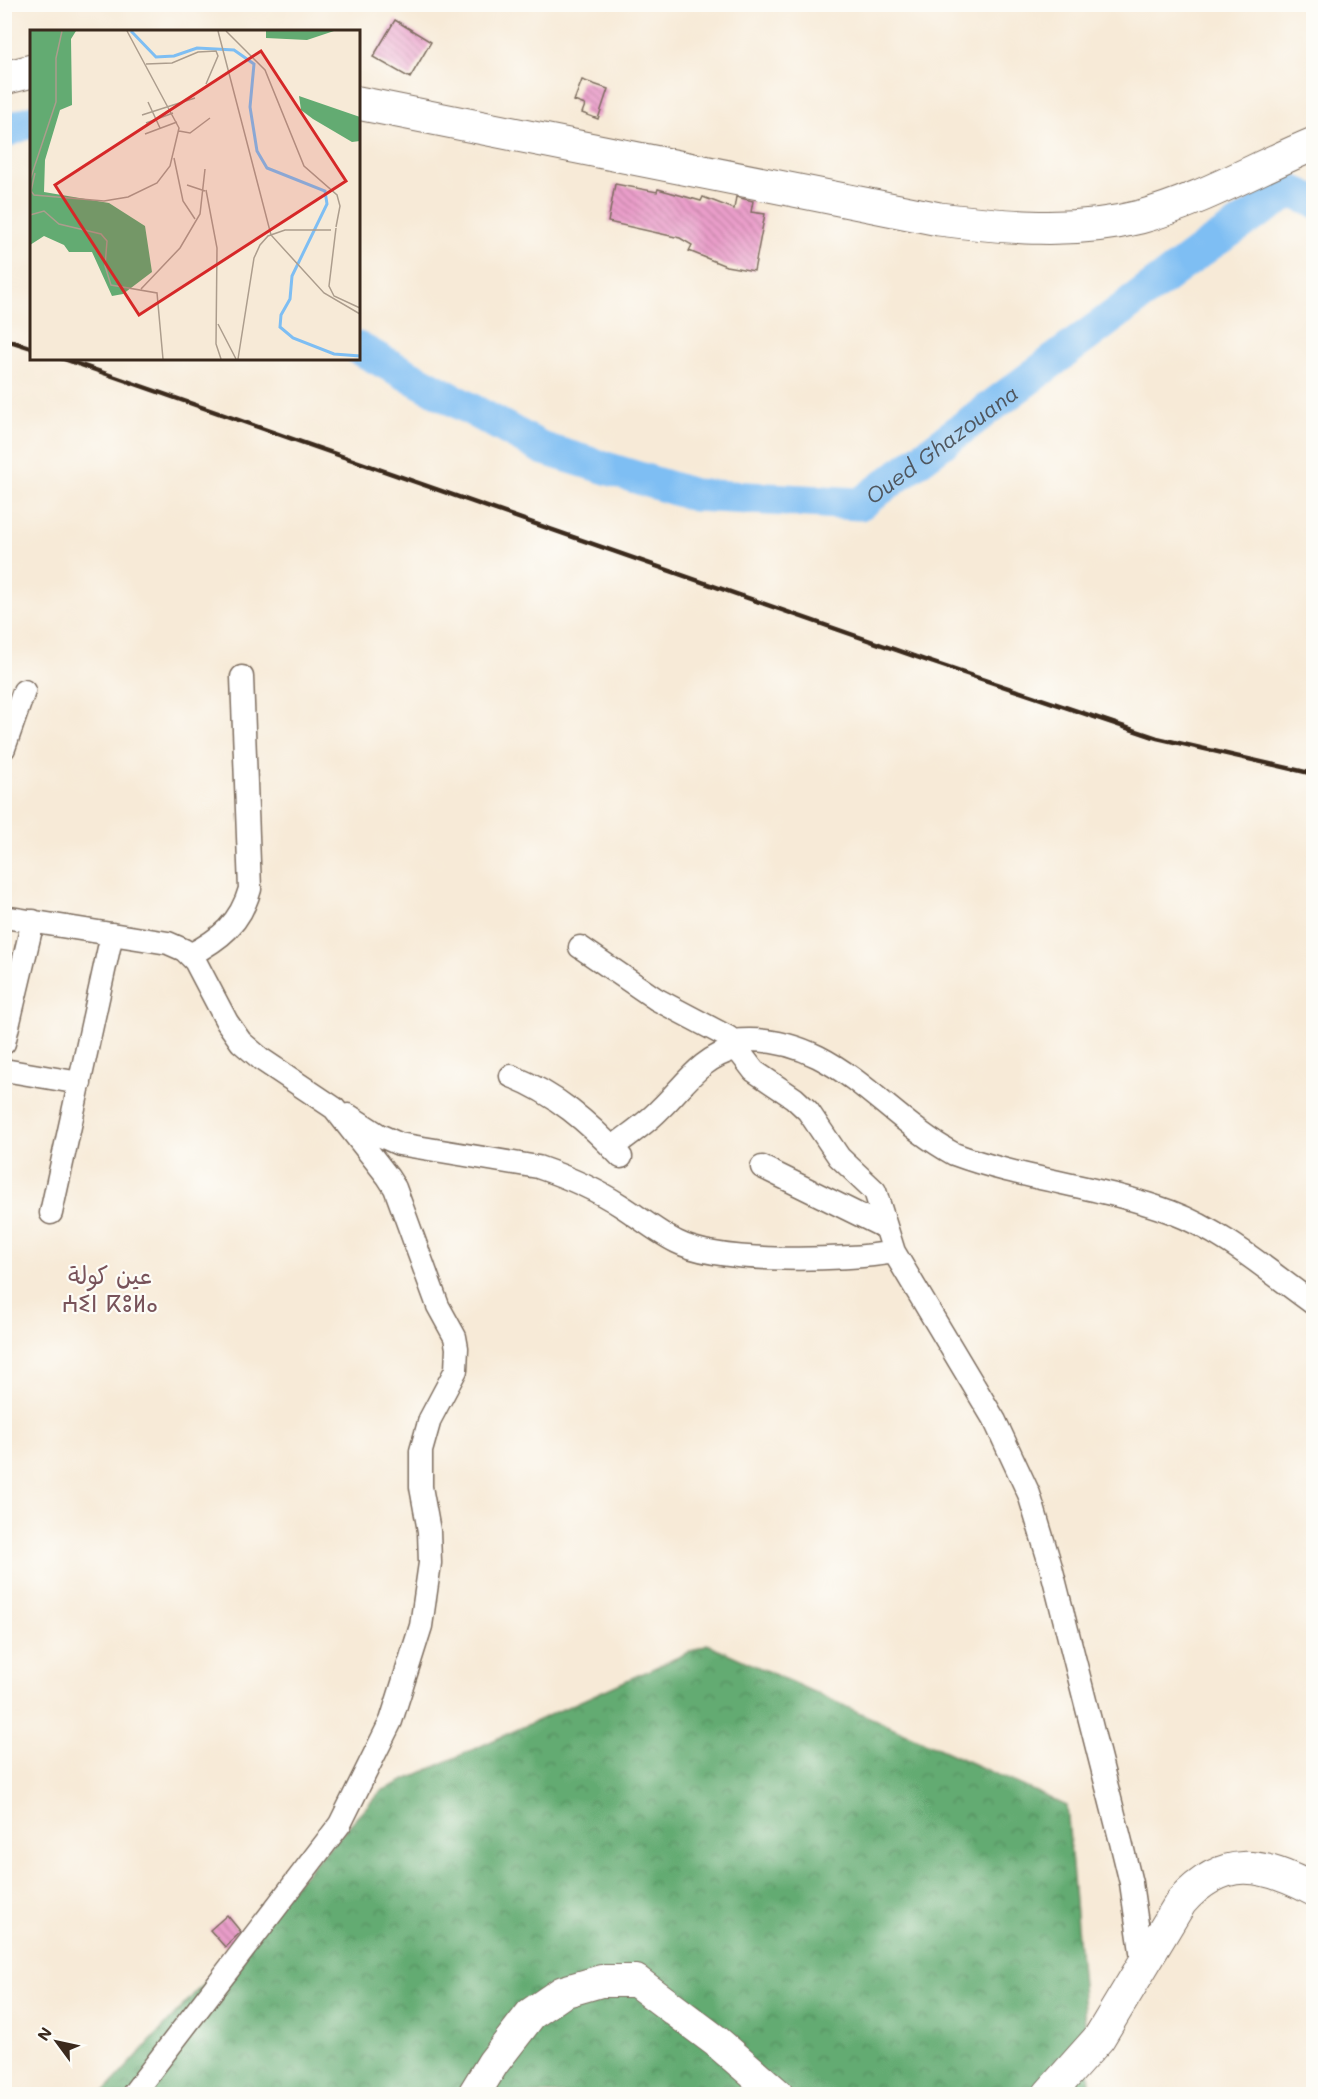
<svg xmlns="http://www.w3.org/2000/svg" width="1318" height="2099" font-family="Mali,'Playpen Sans Arabic','Noto Sans Tifinagh',sans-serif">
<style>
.forest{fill:url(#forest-crowns);stroke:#4f6a48;stroke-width:1.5}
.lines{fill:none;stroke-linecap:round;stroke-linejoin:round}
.river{stroke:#7ebef3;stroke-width:33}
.building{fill:url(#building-back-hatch)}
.street-casing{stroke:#7d6d5f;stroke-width:25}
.secondary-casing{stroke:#7d6d5f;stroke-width:34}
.primary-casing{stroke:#7d6d5f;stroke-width:35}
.street{stroke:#fff;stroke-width:22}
.secondary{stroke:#fff;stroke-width:32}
.primary{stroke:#fff;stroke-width:33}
.rail{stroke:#3b2a1e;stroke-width:4.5}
.labels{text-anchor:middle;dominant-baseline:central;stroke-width:4.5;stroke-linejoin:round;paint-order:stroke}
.water-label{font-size:22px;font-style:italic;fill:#4f565e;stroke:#fdfcf7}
.quarter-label{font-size:24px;fill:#78535a;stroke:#fdfcf7}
.inset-river{fill:none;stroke:#7ebef3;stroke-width:3}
.inset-road{fill:none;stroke:#ac9d8d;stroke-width:1.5}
.view{fill:#d62828;fill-opacity:0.15;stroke:#d62828;stroke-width:3}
.inset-edge{fill:none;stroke:#3b2a1e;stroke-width:3}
</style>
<defs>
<pattern id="forest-crowns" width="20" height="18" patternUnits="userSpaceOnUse" patternTransform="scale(1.5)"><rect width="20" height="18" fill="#63ab72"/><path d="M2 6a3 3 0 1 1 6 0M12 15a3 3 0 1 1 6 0" fill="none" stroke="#538b5d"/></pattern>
<pattern id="building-back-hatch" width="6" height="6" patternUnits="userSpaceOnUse" patternTransform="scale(1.5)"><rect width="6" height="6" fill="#ea9eca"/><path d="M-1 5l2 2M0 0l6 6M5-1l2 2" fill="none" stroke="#bf81a3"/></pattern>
</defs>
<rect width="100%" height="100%" fill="#fdfcf7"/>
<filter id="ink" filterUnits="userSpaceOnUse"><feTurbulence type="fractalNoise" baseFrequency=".0167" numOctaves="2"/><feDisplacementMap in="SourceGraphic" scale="12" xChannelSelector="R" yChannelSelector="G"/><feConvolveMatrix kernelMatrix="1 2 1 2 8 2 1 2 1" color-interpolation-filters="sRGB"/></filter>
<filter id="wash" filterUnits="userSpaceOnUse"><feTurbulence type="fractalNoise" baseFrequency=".008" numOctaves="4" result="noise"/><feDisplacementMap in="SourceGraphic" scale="24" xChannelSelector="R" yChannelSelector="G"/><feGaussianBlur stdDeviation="1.35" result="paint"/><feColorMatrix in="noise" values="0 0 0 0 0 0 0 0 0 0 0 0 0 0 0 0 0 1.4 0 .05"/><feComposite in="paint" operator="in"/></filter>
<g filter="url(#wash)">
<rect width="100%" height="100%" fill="#f7ead7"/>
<path class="forest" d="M 707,1644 L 1067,1806 L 1091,2094 L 102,2094 L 381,1791 Z"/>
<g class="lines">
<g class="river">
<path d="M 4,132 L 32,121"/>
<path id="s1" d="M 358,348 L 544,449 L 694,495 L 860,504 L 1209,245 L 1291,191 L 1314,201"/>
</g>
</g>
<g id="blocks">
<path class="building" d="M 395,20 L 431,42 L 410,78 L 373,57 Z
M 582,80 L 608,89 L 598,119 L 582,113 L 585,105 L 574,101 Z
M 615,184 L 657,192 L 658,189 L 701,201 L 703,197 L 734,209 L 736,197 L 753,201 L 751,212 L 765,214 L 754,271 L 726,266 L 689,251 L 692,245 L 680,238 L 608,222 Z
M 227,1915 L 241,1932 L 225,1947 L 210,1930 Z"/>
</g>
</g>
<g filter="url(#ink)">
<use href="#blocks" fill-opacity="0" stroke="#7d6d5f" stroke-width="1.5"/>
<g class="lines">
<defs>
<path id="street" d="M 4,748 L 24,691
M 4,917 L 168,943 L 184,950 L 195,961 L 227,1022 L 241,1042 L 261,1059 L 334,1108 L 388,1177 L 395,1188 L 438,1306 L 455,1337 L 457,1348 L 456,1370 L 430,1419 L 421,1451 L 421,1487 L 429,1531 L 430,1563 L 421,1626 L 391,1721 L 340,1824 L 133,2094
M 580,947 L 656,999 L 728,1037 L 754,1071 L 794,1098 L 808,1111 L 839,1157 L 875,1191 L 894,1252 L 995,1421 L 1029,1494 L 1051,1567 L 1121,1842 L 1131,1883 L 1143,1965
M 190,955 C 220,939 240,924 250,889 L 242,677
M 732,1041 C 832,1030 878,1113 954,1154 C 1024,1180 1101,1186 1171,1212 C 1224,1232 1268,1271 1314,1304
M 4,1043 L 33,921
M 4,1070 L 80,1083
M 511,1076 C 556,1094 588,1122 621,1157
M 348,1115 L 379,1135 L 399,1144 L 538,1167 C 567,1177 594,1188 620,1205 C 639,1217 657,1232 677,1242 C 720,1264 845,1261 894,1252
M 612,1148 C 628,1135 646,1124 660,1109 C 685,1085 701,1057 736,1049
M 762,1167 L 886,1228
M 51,1213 L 112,934"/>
<path id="secondary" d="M 474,2094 L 493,2063 L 531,2014 L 563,1992 L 601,1981 L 636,1981 L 716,2041 L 777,2094
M 1049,2094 L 1099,2038 L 1181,1902 C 1223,1855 1261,1862 1314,1890"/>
<path id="primary" d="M 4,78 L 32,71
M 358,103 L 939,219 C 1005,227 1073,234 1140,217 C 1200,201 1256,168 1314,144"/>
</defs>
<use href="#street" class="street-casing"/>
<use href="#secondary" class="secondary-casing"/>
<use href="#primary" class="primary-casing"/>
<use href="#street" class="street"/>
<use href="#secondary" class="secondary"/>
<use href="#primary" class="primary"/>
<path class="rail" d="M 4,339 L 32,348
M 61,358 L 925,660 L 1157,738 L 1314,774"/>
</g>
</g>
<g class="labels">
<g class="water-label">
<text stroke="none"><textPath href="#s1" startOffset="636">Oued Ghazouana</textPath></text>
</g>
<g class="quarter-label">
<text x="110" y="1274">عين كولة<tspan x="110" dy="28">ⵄⵉⵏ ⴽⵓⵍⴰ</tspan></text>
</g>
</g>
<g transform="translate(30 30)">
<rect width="330" height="330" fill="#f7ead7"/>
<path d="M 0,1 L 46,1 L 41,9 L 42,75 L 30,80 L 15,130 L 14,162 L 79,173 L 115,196 L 122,242 L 93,264 L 82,266 L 62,222 L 39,222 L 34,215 L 14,206 L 0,215 ZM 236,1 L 304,1 L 277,10 L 236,8 ZM 269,66 L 330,87 L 330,111 L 322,112 L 283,89 L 271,80 Z" fill="#63ab72"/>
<path class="inset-river" d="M 101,1 L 126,27 L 144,26 L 167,18 L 204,20 L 224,34 L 220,77 L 227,121 L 237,138 L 295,161 L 297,174 L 262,246 L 260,269 L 251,285 L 250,297 L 263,308 L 304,324 L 330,326"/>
<path class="inset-road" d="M 188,1 L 241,205 L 294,263 L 330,284M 196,1 L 235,40 L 274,136 L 307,165 L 310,176 L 306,197M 116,34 L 142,33 L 168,22 L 186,21 L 188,26 L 176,54M 118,72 L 130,98M 112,85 L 165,68M 116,93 L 143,83M 149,101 L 160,103 L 180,88M 115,104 L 147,92M 144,128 L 153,171 L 165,189M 5,143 L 1,161 L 4,165 L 74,171 L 98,167 L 127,153 L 140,136 L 149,98 L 97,1M 0,150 L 26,72 L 26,28 L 32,1M 157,155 L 175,161M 176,160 L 187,218 L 186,314 L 191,329M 0,185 L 14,181 L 29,194 L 71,204 L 77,211 L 75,236 L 81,255 L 127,263 L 133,329M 306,198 L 299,256 L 304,266 L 330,278M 111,259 L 150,218 L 170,184 L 175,139M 188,294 L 206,329M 208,329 L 224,228 L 230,215 L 238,206 L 255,200 L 301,200"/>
<path class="view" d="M 231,21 L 316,151 L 109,285 L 25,155 Z"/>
<rect width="330" height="330" class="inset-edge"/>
</g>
<rect width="1318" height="2099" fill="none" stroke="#fdfcf7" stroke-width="24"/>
<g transform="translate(57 2042) rotate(303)" stroke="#fdfcf7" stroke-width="4.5" paint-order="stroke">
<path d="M0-4.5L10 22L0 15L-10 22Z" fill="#3b2a1e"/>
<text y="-9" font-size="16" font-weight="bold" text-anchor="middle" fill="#3b2a1e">N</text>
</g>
</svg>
